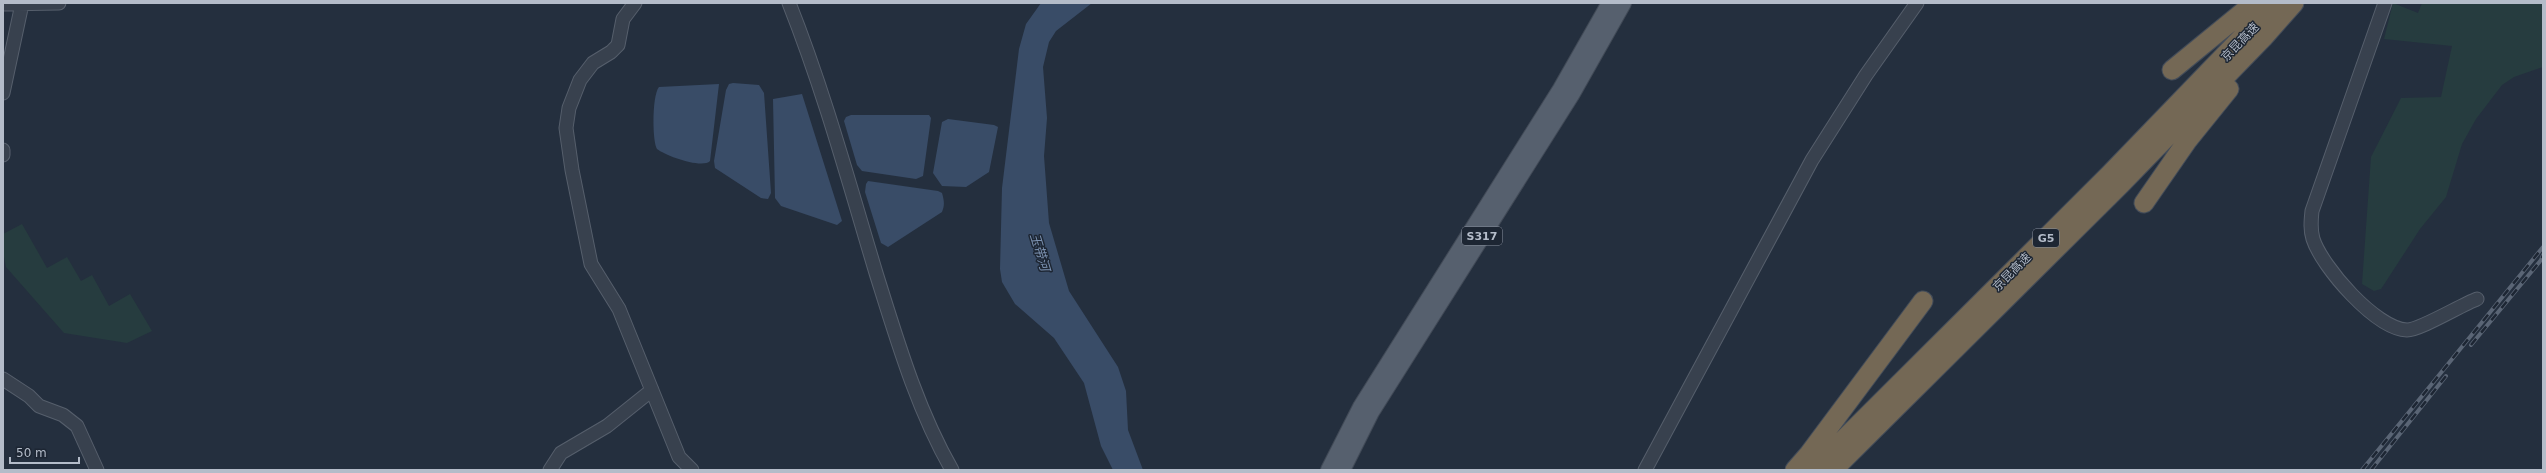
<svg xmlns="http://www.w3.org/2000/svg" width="2546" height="473" font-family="'DejaVu Sans','Noto Sans SC',sans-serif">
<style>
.green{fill:#263c3f}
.water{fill:#394c67}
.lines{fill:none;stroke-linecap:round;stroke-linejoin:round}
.minor-casing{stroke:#565f6c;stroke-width:15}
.major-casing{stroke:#414a57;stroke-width:18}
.highway-casing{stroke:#434c59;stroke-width:21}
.minor{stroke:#38414e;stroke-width:13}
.major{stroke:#56606e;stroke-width:16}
.highway{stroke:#746855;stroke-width:19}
.rail-casing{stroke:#5a6575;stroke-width:4}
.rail{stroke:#1d2633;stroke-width:2.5;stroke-dasharray:8;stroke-linecap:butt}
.labels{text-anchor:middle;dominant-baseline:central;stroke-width:3;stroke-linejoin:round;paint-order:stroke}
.shield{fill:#1d2633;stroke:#878f9c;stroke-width:1}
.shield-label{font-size:11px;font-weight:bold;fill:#b4bcc9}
.street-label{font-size:12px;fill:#b4bcc9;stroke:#1d2633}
.water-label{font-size:13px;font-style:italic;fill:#7c92b1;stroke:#1d2633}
</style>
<rect width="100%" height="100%" fill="#242f3e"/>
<path class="green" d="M 2393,3 L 2418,13 L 2422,3 L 2543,3 L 2543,67 L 2514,77 L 2502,85 L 2476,119 L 2462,144 L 2446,197 L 2420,229 L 2385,283 L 2381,289 L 2374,291 L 2362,284 L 2371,157 L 2401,98 L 2441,97 L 2452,46 L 2384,39 Z
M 22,224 L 47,268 L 67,257 L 81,281 L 92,275 L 109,306 L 130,294 L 152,331 L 127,343 L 64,333 L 6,267 L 3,252 L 3,234 Z"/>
<path class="water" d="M 1041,3 L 1092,3 L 1056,31 L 1049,42 L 1043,67 L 1047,118 L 1044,156 L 1049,223 L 1069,291 L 1118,367 L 1126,391 L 1128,430 L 1143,470 L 1113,470 L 1101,446 L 1084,383 L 1054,338 L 1015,304 L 1002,282 L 1000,269 L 1002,188 L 1019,49 L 1026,24 Z
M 733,83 L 759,85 L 764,93 L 771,193 L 768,199 L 761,198 L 715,168 L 714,161 L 726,90 L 729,84 Z
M 719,84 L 710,161 C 702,169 666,156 657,149 C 652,141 652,95 659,87 Z
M 802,94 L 842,221 L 837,225 L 781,206 L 775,198 L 773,99 Z
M 851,115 L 929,115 L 931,118 L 923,176 L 916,179 L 862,171 L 857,165 L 844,121 L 846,117 Z
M 948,119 L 994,125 L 998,127 L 989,172 L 966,187 L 942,186 L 933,173 L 942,122 Z
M 868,181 L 938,191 L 942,193 C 944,200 945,205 942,212 L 888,247 L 881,243 L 865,192 L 866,184 Z"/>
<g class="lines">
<defs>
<path id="minor" d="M 635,3 L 623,19 L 618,45 L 611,52 L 593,63 L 580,80 L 569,108 L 566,128 L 572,170 L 591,264 L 619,309 L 679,457 L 692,470
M 789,3 C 824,91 849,183 876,273 C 897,340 917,409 952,470
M 2385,3 L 2312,211 C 2311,221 2310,229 2313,239 C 2322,267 2376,329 2407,330 C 2420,330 2461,305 2477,299
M 3,4 L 59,3
M 3,93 L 22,4
M 3,150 L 3,155
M 3,379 L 29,396 L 39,406 L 63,415 L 77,426 L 97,470
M 550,470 L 561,453 L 607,426 L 652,390
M 1645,470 L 1812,160 L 1866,75 L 1917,3"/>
<path id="major" d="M 1329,470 L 1361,407 L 1561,89 L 1610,3
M 1342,470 L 1371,412 L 1571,95 L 1623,3"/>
<path id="highway" d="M 2172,70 L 2254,3
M 2144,203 L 2187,141 L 2229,89
M 1795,470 L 1809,454 L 1923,301
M 1813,470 L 2110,174 L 2275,3
M 1833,470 L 2121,184 L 2263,38 L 2294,3"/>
</defs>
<use href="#minor" class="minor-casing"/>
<use href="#major" class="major-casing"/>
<use href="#highway" class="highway-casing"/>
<use href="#minor" class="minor"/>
<use href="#major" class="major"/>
<use href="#highway" class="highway"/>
<defs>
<path id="rail" d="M 2471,345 L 2541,260 L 2543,255
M 2362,470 L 2543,247
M 2371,470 L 2446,376"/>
</defs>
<use href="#rail" class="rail-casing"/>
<use href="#rail" class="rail"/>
</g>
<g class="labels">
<g class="shield">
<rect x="1462" y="227" width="40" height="18" rx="3"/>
<rect x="2033" y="229" width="26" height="18" rx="3"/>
</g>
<g class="shield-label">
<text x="1482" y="236">S317</text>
<text x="2046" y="238">G5</text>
</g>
<g class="street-label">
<text transform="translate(2240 42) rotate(-46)">京昆高速</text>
<text transform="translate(2012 272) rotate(-45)">京昆高速</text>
</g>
<g class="water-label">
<text transform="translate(1040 252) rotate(73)">玉带河</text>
</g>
</g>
<rect width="2546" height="473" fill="none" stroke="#b4bcc9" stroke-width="8"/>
<path d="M10 457v6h69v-6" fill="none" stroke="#b4bcc9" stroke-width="2"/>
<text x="16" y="457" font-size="12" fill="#b4bcc9" stroke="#1d2633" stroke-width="3" paint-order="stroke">50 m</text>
</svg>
